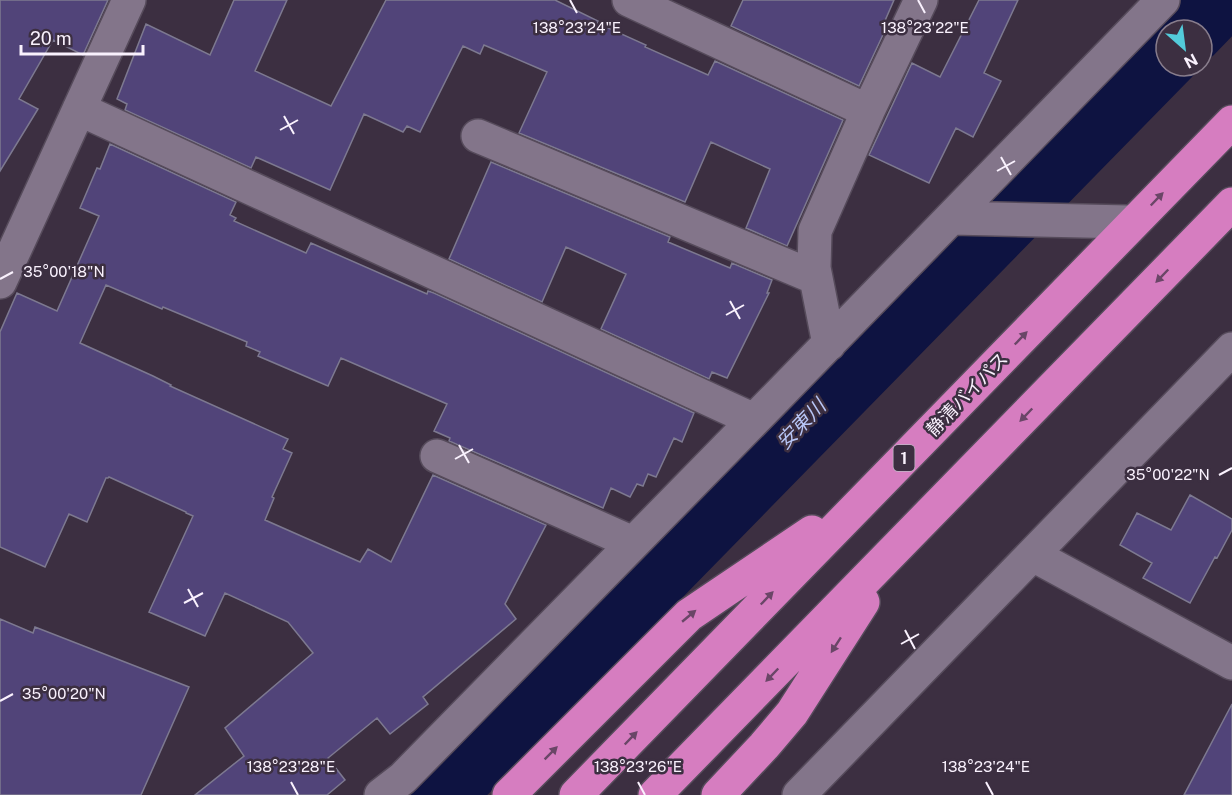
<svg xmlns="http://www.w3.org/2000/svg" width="1232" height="795" font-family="'Public Sans','Noto Sans JP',sans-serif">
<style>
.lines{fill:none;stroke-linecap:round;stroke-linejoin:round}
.river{stroke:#0e1341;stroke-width:72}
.building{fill:#514479;stroke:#7d7990;stroke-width:1.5}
.minor-casing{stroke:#564b5b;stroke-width:36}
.motorway-casing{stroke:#564b5b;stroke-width:36}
.minor{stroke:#83758a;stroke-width:33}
.motorway{stroke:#d67dc0;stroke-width:33}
.oneway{fill:#6a4667}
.ticks{fill:none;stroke:#f9f1fd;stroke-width:2}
.labels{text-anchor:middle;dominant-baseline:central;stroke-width:5;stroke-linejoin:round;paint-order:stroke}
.shield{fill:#3c2f41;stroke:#c0b7c5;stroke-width:1.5}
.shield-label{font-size:16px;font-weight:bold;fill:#f9f1fd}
.street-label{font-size:18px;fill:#f9f1fd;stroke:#3c2f41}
.water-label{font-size:20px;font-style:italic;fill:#b8c6f7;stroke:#3c2f41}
.ticks-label{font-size:15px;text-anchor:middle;fill:#f9f1fd;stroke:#3c2f41;stroke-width:5;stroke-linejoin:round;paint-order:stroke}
</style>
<rect width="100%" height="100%" fill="#3c2f41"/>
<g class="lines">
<path class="river" d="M 1188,30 L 1217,0
M 436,795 L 518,714 L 1166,52"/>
</g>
<path class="building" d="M 0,0 L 108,0 L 83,55 L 53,40 L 19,99 L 38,109 L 0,171 Z
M 234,0 L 287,0 L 255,71 L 331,106 L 386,0 L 555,0 L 598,21 L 597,23 L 646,45 L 645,47 L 708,75 L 715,61 L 843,120 L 787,246 L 746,228 L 770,169 L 711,142 L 685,202 L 519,133 L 547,72 L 484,45 L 480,54 L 463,46 L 420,132 L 407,126 L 403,132 L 364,114 L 330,190 L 256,157 L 251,168 L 125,110 L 127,104 L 117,99 L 146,24 L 210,55 Z
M 743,0 L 894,0 L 884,23 L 888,24 L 859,86 L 731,26 Z
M 979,0 L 1018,0 L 984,73 L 1001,81 L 973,137 L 956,128 L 929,183 L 869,155 L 912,63 L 940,77 Z
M 110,144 L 236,202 L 230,215 L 236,218 L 234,221 L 306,253 L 311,243 L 427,294 L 428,291 L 434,293 L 694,413 L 682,442 L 674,438 L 656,477 L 648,474 L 643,486 L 637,484 L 630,497 L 611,488 L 603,508 L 449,441 L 450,438 L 434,431 L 447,404 L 341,358 L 328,386 L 258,356 L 260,352 L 246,346 L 247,342 L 163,307 L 162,309 L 106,285 L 80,343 L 153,376 L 171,385 L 170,386 L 288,439 L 283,449 L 292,453 L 272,497 L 274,498 L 265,520 L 360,562 L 368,549 L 391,562 L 433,475 L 546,525 L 505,604 L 516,619 L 423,697 L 428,704 L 390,734 L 377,718 L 328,758 L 345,780 L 327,795 L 195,795 L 244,756 L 225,728 L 313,653 L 288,622 L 225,593 L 205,636 L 149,612 L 193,516 L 186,513 L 186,512 L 109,477 L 108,478 L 106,478 L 87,522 L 69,514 L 45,567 L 0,547 L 0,332 L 17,293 L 57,311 L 99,216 L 80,208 L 97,168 L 100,169 Z
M 491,162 L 670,237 L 668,242 L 730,268 L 732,263 L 772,280 L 767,293 L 769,293 L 727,378 L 712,372 L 709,379 L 601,329 L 626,274 L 566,247 L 542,302 L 449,259 Z
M 1190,495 L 1232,519 L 1232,530 L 1217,558 L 1215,557 L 1190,603 L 1143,578 L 1152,563 L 1120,545 L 1137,513 L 1171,530 Z
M 0,619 L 33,633 L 35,627 L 189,687 L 141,795 L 0,795 Z
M 1232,704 L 1232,795 L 1184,795 Z"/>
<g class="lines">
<defs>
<path id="minor" d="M 629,0 L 868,111
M 79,109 L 754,420
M 478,136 L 816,278
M 952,218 L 1128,222
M 0,282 L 129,0
M 829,344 L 814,268 L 815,231 L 868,111 L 921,0
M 437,456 L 633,543
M 1033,555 L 1232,663
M 381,795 L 403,778 C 657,519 911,261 1163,0
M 799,795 L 1232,349"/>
<path id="motorway" d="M 509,795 L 689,615 L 812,532
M 576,795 L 1232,122
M 655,795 L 1232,204
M 718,795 L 764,746 L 792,713 L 863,602"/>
</defs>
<use href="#minor" class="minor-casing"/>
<use href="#motorway" class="motorway-casing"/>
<use href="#minor" class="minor"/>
<use href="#motorway" class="motorway"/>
</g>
<defs><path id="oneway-solid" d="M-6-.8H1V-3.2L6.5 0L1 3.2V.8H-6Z" transform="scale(1.5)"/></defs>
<g class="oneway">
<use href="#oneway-solid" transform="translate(1157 199) rotate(-46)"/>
<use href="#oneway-solid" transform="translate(1162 276) rotate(134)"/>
<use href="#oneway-solid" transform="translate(1021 338) rotate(-46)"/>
<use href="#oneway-solid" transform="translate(1026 415) rotate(134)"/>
<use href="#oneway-solid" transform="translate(767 598) rotate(-46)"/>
<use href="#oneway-solid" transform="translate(689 616) rotate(-40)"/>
<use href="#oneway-solid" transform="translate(836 645) rotate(123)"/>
<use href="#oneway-solid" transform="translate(772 675) rotate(134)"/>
<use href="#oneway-solid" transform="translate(631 738) rotate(-46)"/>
<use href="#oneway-solid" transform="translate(551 753) rotate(-45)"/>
</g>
<path class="ticks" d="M 570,0 L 577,13M 918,0 L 925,13M 284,116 L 294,134M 280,130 L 298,120M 1001,157 L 1011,175M 997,171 L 1015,161M 0,279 L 13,272M 730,301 L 740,319M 726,315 L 744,305M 459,445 L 469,463M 455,459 L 473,449M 1219,475 L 1232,468M 188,589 L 198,607M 184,603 L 203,593M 905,630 L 915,649M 901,644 L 919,634M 0,701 L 13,694M 291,782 L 298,795M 638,782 L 645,795M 986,782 L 993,795"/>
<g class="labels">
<rect class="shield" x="893.5" y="445" width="21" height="26" rx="4.5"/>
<g class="shield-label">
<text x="904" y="458">1</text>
</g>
<g class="street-label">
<text transform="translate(967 394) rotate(-46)">静清バイパス</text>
</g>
<g class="water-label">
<text transform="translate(801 424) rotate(-46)">安東川</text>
</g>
</g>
<g class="ticks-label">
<text x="577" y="33">138°23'24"E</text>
<text x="925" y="33">138°23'22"E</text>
<text x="64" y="277">35°00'18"N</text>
<text x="1168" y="480">35°00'22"N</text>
<text x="64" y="699">35°00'20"N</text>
<text x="291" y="772">138°23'28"E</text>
<text x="638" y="772">138°23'26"E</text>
<text x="986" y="772">138°23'24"E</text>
</g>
<g transform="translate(1184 48) rotate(152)"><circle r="28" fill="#3c2f41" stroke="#887d8c" stroke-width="1.5"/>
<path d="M0-4.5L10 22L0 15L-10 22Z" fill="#53cbda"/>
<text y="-9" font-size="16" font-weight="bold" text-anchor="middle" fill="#f9f1fd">N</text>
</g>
<path d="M21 45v9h122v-9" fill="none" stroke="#f9f1fd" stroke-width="3"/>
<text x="30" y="45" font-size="18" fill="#f9f1fd" stroke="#3c2f41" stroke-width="4.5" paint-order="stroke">20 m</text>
</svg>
